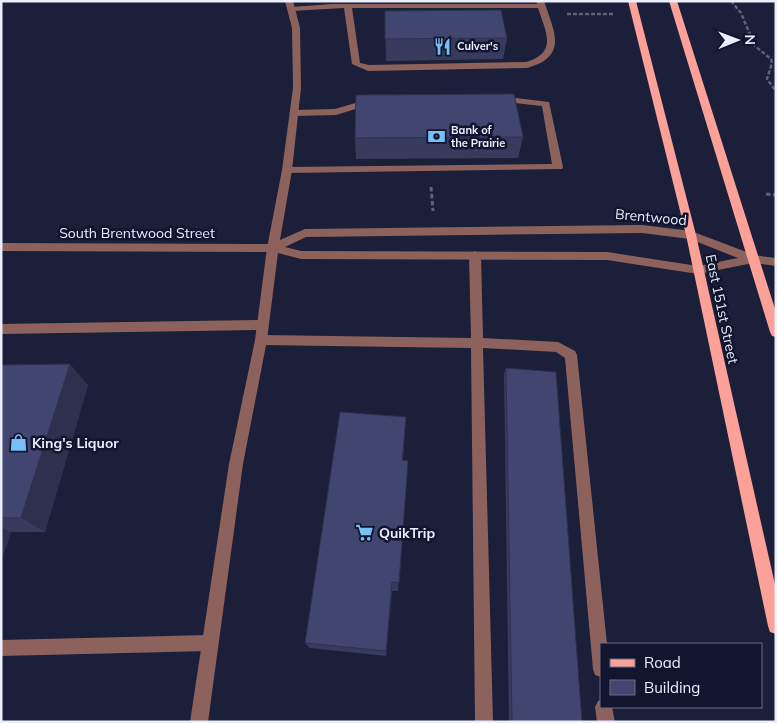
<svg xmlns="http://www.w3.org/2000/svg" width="777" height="723" font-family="Mulish,sans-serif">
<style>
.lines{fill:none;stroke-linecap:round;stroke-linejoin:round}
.path-far1{stroke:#5e6278;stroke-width:2.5;stroke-dasharray:4 2;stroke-linecap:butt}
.path{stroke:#5e6278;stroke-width:3;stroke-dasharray:4.5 2.5;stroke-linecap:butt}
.service{fill:#8d625c;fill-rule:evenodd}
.minor{fill:#8d625c;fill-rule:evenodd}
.tertiary{fill:#8d625c;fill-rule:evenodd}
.primary{fill:#fca197;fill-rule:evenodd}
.wall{fill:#373c5f}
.shaded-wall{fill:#2d314e}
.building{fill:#40466f;stroke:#2d314e}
.labels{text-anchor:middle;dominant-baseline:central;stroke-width:5;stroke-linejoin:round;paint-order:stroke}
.far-poi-label{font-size:11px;font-weight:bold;fill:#ebeefd;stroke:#12152e;text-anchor:start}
.street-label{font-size:14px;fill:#ebeefd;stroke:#12152e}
.poi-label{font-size:14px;font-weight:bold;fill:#ebeefd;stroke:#12152e;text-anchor:start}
</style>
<rect width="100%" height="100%" fill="#1b1f39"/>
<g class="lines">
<path class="path-far1" d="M 731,1 L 741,13 L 755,46 L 771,59 L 772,63 L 767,79 L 776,91
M 567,14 L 613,14"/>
<path class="path" d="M 431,187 L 433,211
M 766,194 L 776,195"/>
<path class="service" d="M 536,1 L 544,1 C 554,32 569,56 527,68 L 368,71 L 352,64 L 344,8 L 291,11 L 287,9 L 291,7 L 332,4 L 537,4 ZM 352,8 L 538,8 C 546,33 558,52 526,62 L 369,65 L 360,63 Z
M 499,96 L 549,102 L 563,167 L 562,169 L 287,173 L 282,170 L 287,167 L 552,164 L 542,106 L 496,101 L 494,99 Z
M 372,98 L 377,101 L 375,103 L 336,115 L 294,116 L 289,113 L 294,110 L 335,109 Z
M 475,251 L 481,255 L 483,338 L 558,342 L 575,351 L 577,355 L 607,644 L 601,644 L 601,677 L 595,675 L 593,669 L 565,358 L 556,352 L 483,348 L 493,722 L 475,722 L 471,348 L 261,345 L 257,344 L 255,340 L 257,336 L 261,335 L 471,338 L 469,255 Z
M 753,255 L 776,258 L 776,266 L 749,262 L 747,259 Z
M 262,320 L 266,322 L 268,325 L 266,328 L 262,330 L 1,334 L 1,324 Z
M 209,635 L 215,637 L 217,643 L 215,649 L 209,651 L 1,656 L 1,640 Z
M 601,700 L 601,707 L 612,707 L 615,722 L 597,722 L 595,707 L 598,701 Z"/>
<path class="minor" d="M 285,1 L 293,1 L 300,28 L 301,88 L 292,170 L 280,240 L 305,229 L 642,225 L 691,231 L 757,256 L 759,259 L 753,263 L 698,274 L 607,260 L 301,259 L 278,253 L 267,340 L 243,464 L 208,722 L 190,722 L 229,464 L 255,340 L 267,248 L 282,170 L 293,88 L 292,28 ZM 642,233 L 690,239 L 738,258 L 698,266 L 607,252 L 301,251 L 285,247 L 306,237 Z"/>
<path class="tertiary" d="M 1,243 L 273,244 L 279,248 L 273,252 L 1,251 Z"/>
<path class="primary" d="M 628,1 L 636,1 L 696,235 L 776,589 L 776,634 L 770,632 L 768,626 L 686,235 Z
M 669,1 L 677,1 L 776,312 L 776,337 L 772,336 L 770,332 Z"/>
</g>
<path class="wall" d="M 385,11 L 507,38 L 503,59 L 386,61 Z
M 523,137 L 518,158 L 356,159 L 355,138 Z
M 1,365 L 88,385 L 45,532 L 11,532 L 1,562 Z
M 506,368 L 582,722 L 509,722 L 504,374 Z
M 405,432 L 403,460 L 407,474 L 398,591 L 392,591 L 386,656 L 310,648 L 305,643 Z"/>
<path class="shaded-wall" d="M 70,364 L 88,385 L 45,532 L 21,518 Z
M 1,527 L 11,532 L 1,562 Z
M 392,582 L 392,591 L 386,656 L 386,651 Z"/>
<path class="building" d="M 501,10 L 507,38 L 385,39 L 385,11 Z
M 514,94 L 523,137 L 355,138 L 356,95 Z
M 70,364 L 21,518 L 1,518 L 1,365 Z
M 506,368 L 556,372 L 582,722 L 512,722 Z
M 340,412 L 406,417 L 402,460 L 408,461 L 399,583 L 392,582 L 386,651 L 305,643 Z"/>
<defs>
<symbol id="restaurant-bare" viewBox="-9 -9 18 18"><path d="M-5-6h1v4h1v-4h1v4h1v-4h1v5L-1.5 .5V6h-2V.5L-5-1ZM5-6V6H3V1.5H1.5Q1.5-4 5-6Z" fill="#77bff7" stroke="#12152e" stroke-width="2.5" paint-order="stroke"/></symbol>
<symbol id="bank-bare" viewBox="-9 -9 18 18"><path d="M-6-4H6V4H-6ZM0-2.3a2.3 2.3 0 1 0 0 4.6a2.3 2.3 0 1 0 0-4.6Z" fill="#77bff7" stroke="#12152e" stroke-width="2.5" paint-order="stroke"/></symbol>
<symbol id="shop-bare" viewBox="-9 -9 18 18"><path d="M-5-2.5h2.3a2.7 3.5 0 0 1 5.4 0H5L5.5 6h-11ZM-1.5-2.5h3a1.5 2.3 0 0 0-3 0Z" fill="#77bff7" stroke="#12152e" stroke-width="2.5" paint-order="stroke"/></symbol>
<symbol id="supermarket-bare" viewBox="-9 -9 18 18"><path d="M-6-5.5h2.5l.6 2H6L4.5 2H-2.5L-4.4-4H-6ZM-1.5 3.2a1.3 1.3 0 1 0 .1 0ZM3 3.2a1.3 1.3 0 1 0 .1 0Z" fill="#77bff7" stroke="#12152e" stroke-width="2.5" paint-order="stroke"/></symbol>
</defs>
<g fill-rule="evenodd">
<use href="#restaurant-bare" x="430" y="34" width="25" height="25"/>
<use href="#bank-bare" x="424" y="124" width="25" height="25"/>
<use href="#shop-bare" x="6" y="430" width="25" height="25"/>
<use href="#supermarket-bare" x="352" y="520" width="25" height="25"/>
</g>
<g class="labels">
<g class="far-poi-label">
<text x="457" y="46">Culver's</text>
<text x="451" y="130">Bank of<tspan x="451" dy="13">the Prairie</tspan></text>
</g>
<g class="street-label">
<text transform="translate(651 217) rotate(5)">Brentwood</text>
<text x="137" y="233">South Brentwood Street</text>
<text transform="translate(722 309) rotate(78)">East 151st Street</text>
</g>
<g class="poi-label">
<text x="32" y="443">King's Liquor</text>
<text x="379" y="533">QuikTrip</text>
</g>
</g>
<rect width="777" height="723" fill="none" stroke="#ebeefd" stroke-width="5"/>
<rect x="600" y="643" width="162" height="65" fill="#12152e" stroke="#696c81"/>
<rect x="610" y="659" width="25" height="8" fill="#fca197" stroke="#696c81"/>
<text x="644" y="668" font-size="15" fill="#ebeefd">Road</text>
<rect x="610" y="680" width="25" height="15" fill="#40466f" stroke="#696c81"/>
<text x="644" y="693" font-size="15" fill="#ebeefd">Building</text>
<g transform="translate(737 40) rotate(89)" stroke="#12152e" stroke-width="4" paint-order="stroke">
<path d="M0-4L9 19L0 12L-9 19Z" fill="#ebeefd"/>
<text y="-8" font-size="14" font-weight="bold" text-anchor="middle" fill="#ebeefd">N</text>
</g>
</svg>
